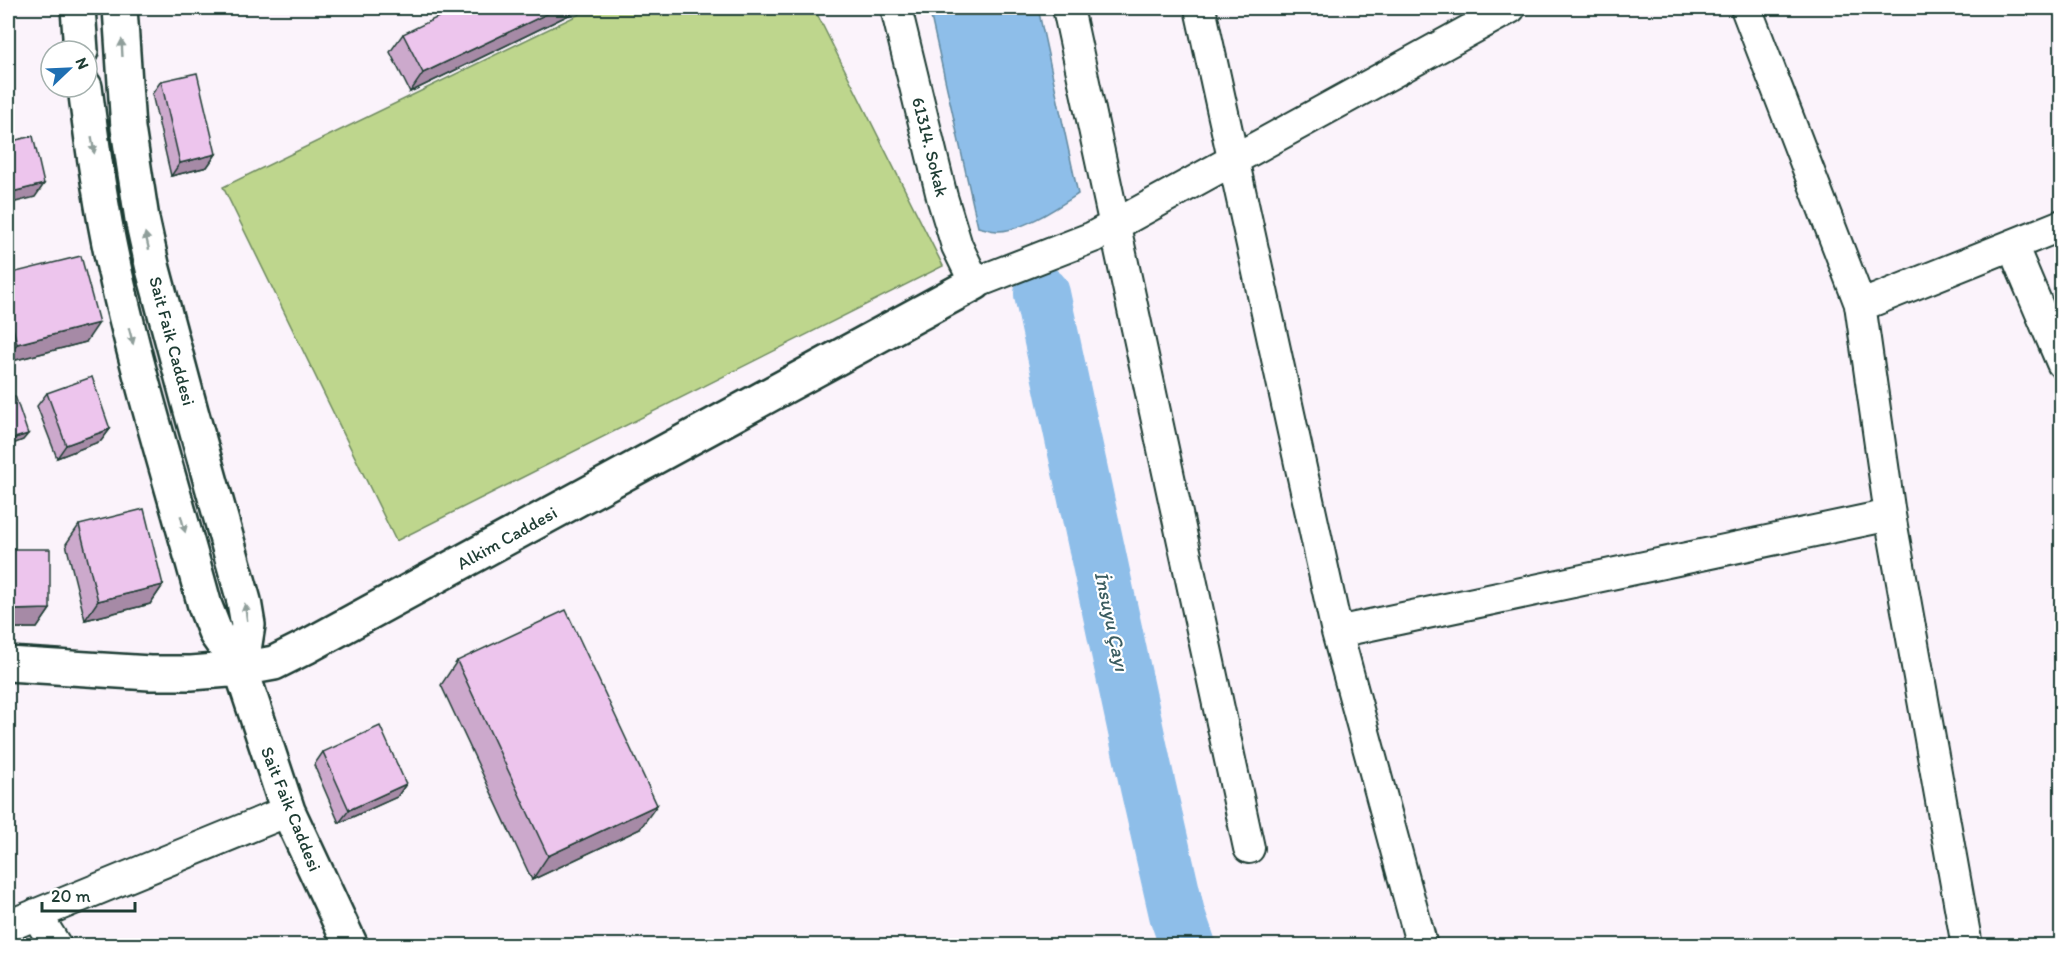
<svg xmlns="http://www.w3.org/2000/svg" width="2069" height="953" font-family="Itim,sans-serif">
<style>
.green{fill:#bed68d;stroke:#6e8a60;stroke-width:1.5}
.water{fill:#8ebee9;stroke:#628aa1;stroke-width:1.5}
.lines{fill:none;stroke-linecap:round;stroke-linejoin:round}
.river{stroke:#8ebee9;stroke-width:56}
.street-casing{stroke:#1f3d34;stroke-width:34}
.secondary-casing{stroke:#1f3d34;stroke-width:38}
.street{stroke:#fff;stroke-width:30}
.secondary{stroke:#fff;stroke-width:33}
.wall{fill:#cca9cc;stroke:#1f3d34;stroke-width:1.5}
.shaded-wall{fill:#a68aa6;stroke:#1f3d34;stroke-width:1.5}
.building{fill:#edc5ed;stroke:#1f3d34;stroke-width:1.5}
.oneway{fill:#8f9e9a}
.labels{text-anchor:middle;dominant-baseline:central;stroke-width:4.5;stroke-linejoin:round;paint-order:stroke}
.street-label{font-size:18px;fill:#1f3d34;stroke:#fff}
.water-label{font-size:20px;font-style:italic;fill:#3b5d61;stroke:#fff}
</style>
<rect width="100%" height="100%" fill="#fbf3fb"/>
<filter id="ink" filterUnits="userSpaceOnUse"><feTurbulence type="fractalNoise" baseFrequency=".0167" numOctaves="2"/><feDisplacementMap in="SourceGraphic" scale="12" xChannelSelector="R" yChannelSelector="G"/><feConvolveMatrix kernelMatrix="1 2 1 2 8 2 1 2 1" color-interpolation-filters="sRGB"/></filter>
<g filter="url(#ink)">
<path class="green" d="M 592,8 L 814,8 L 943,266 L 396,541 L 223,187 Z"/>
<path class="water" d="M 929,8 L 1038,8 L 1078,194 C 1058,207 1021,232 997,231 C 991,231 984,228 978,227 Z"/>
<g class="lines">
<path class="river" d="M 1042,294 L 1148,787 L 1177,914 L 1188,946"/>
<defs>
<path id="street" d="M 896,8 L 942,197 L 957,246 L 975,283 L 1093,237 L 1510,8
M 1068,8 L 1249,848
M 1200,8 L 1337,632 L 1422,946
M 1746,8 L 1860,304 L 1890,515 L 1967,946
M 2012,245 L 2062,363
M 1860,306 L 2062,225
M 1337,632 L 1890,515
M 36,914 L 56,946
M 8,926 L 288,811"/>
<path id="secondary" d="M 78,8 L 81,51
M 120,8 L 128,128 L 142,219 L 153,269 L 191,411 L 244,601 L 248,625 L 241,669
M 85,87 C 92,144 100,202 112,258 C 137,375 174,491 205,606 L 216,634 L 241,669 L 288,811 L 351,946
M 8,664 L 150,673 L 191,673 L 241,669 L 274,663 L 306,647 L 975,283"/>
</defs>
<use href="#street" class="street-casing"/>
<use href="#secondary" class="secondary-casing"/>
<use href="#street" class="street"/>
<use href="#secondary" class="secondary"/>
</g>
<path class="wall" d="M 583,8 L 410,92 L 390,52 L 403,34 Z
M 161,81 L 216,154 L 207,167 L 171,176 L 152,94 Z
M 8,274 L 86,342 L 8,362 Z
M 47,393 L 110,429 L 101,441 L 57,458 L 37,406 Z
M 79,525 L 163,585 L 150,604 L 85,620 L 66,544 Z
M 8,549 L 50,609 L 37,628 L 8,628 Z
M 457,661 L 640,829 L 532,880 L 441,685 Z
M 323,752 L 406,784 L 397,797 L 339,823 L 314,765 Z"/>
<path class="shaded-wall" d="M 559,8 L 583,8 L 410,92 L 423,73 Z
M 216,154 L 207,167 L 171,176 L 180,163 Z
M 44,184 L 35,197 L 8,204 L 8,193 Z
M 99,323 L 86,342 L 8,362 L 8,357 L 17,344 Z
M 110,429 L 101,441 L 57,458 L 66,445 Z
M 28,434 L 23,440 L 8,446 L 8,440 Z
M 163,585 L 150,604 L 85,620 L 98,601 Z
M 50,609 L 37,628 L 8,628 L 8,614 L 11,610 Z
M 406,784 L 397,797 L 339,823 L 349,810 Z
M 657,805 L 640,829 L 532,880 L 548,856 Z"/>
<path class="building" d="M 457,8 L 559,8 L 423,73 L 403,34 Z
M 197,73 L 216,154 L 180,163 L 161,81 Z
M 33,136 L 44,184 L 8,193 L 8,142 Z
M 81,256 L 99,323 L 17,344 L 8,308 L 8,274 Z
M 92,377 L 110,429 L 66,445 L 47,393 Z
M 15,396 L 28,434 L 8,440 L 8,399 Z
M 144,509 L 163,585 L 98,601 L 79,525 Z
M 8,549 L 50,549 L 50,609 L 11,610 L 11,601 L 8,601 Z
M 566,610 L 657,805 L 548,856 L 457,661 Z
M 380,726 L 406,784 L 349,810 L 323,752 Z"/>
<defs><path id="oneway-solid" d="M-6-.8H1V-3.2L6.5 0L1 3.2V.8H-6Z" transform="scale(1.5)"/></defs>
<g class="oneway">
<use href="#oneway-solid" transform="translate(122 48) rotate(-93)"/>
<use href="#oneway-solid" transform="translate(93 145) rotate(81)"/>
<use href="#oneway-solid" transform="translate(147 241) rotate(-103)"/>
<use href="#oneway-solid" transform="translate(131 336) rotate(75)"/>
<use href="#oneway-solid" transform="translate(183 524) rotate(75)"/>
<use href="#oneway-solid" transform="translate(246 612) rotate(-98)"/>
</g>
</g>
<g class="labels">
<g class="street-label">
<text transform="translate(930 147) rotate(76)">61314. Sokak</text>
<text transform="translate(172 341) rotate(75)">Sait Faik Caddesi</text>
<text transform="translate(507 538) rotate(-29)">Alkim Caddesi</text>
<text transform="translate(291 809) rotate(68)">Sait Faik Caddesi</text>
</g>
<g class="water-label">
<text transform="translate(1112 621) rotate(78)">İnsuyu Çayı</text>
</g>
</g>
<rect width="2069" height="953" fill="none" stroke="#fff" stroke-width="30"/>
<rect x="15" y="15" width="2039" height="923" fill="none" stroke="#1f3d34" stroke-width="2" filter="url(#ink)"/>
<g transform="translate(69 69) rotate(67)"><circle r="28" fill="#ffffff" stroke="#a5b1ae" stroke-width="1.5"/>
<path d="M0-4.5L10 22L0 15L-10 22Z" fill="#1f6fb2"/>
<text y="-9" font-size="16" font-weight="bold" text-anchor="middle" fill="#1f3d34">N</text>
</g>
<path d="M42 902v9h93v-9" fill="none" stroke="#1f3d34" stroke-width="3"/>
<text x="51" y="902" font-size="18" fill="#1f3d34" stroke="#ffffff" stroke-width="4.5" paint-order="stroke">20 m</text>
</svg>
